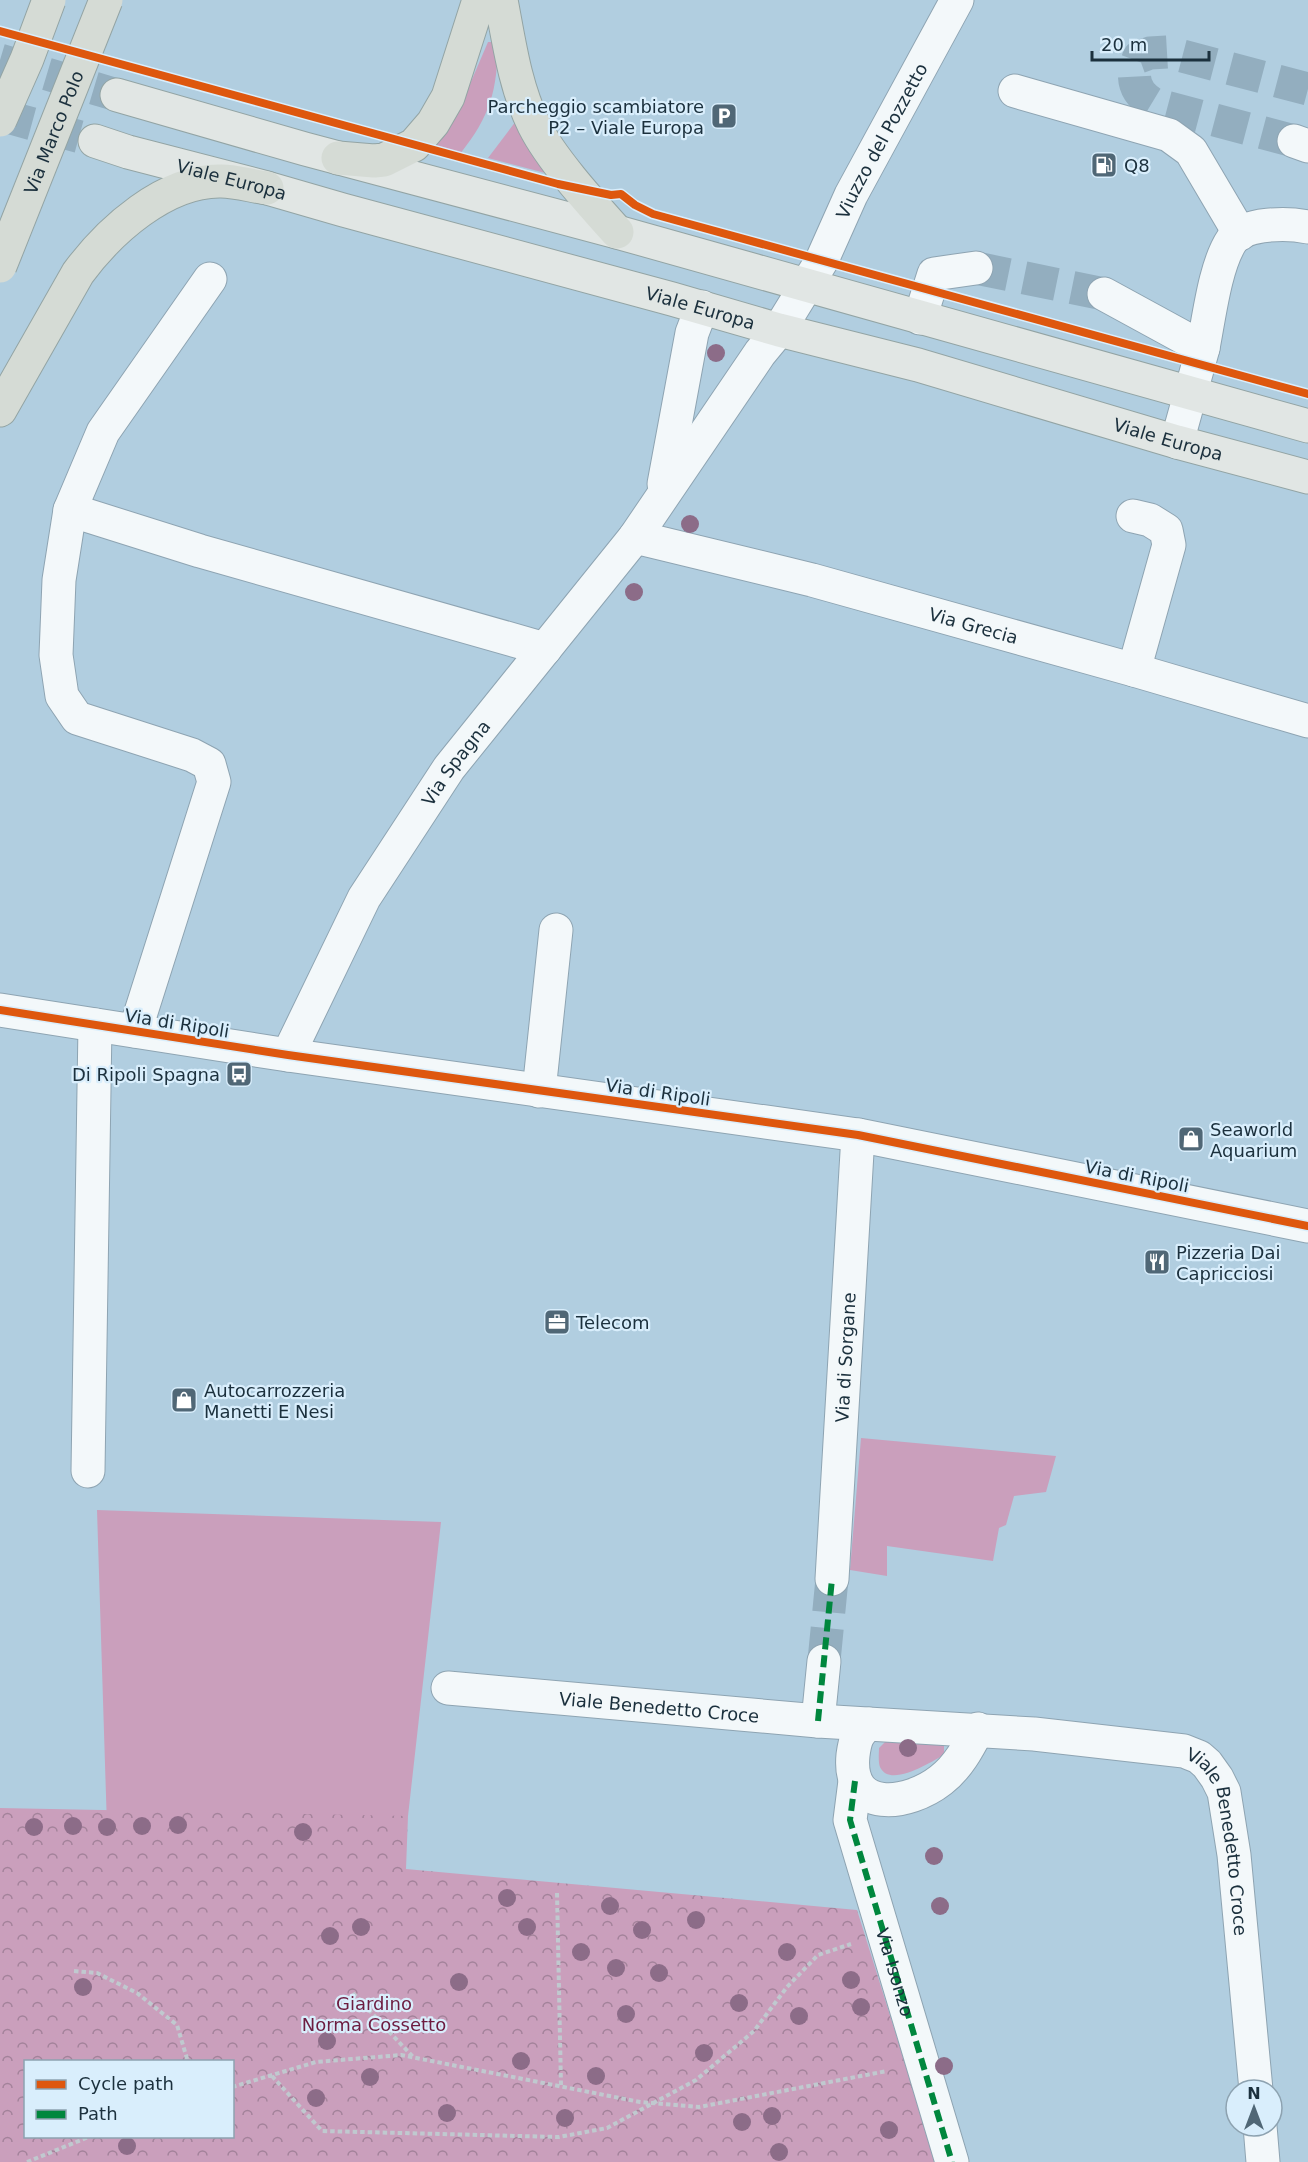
<svg xmlns="http://www.w3.org/2000/svg" width="1308" height="2162" font-family="'DejaVu Sans',sans-serif">
<style>
.green{fill:#ca9fbc}
.park{fill:url(#park-crowns);fill-rule:evenodd}
.lines{fill:none;stroke-linecap:round;stroke-linejoin:round}
.minor-tunnel{stroke:#93aebf;stroke-width:33;stroke-dasharray:33 16;stroke-linecap:butt}
.major-tunnel{stroke:#93aebf;stroke-width:33;stroke-dasharray:33 16;stroke-linecap:butt}
.minor-casing{stroke:#8ea4b2;stroke-width:35}
.major-casing{stroke:#93a4a4;stroke-width:35}
.highway-casing{stroke:#93a4a4;stroke-width:35}
.path{stroke:#c0c9cf;stroke-width:4;stroke-dasharray:4.5 3;stroke-linecap:butt}
.minor{stroke:#f3f8fa;stroke-width:33}
.major{stroke:#e1e6e4;stroke-width:33}
.highway{stroke:#d5dbd5;stroke-width:33}
.highway-bridge-casing{stroke:#93a4a4;stroke-width:35;stroke-linecap:butt}
.highway-bridge{stroke:#d5dbd5;stroke-width:33}
.quiet{stroke:#00873e;stroke-width:6;stroke-dasharray:12 6;stroke-linecap:butt}
.cycleway-casing{stroke:#d9eefc;stroke-width:11}
.cycleway{stroke:#de570e;stroke-width:8}
.tree{fill:#8c6c88}
.labels{text-anchor:middle;dominant-baseline:central;stroke-width:4.5;stroke-linejoin:round;paint-order:stroke}
.poi-label{font-size:18px;fill:#1b303d;stroke:#d9eefc;text-anchor:start}
.street-label{font-size:18px;fill:#1b303d;stroke:#d9eefc}
.park-label{font-size:18px;fill:#6d1c40;stroke:#d9eefc}
</style>
<defs>
<pattern id="park-crowns" width="20" height="18" patternUnits="userSpaceOnUse" patternTransform="scale(1.5)"><rect width="20" height="18" fill="#ca9fbc"/><path d="M2 6a3 3 0 1 1 6 0M12 15a3 3 0 1 1 6 0" fill="none" stroke="#a3829a"/></pattern>
</defs>
<rect width="100%" height="100%" fill="#b1cee0"/>
<path class="green" d="M 488,42 L 498,42 C 497,91 491,115 460,154 L 425,143 L 467,91 Z
M 516,121 L 553,175 L 488,158 Z
M 861,1438 L 1056,1456 L 1046,1492 L 1014,1496 L 1006,1525 L 999,1528 L 993,1561 L 887,1546 L 887,1576 L 850,1570 Z
M 97,1510 L 441,1522 L 408,1816 L 107,1827 Z
M 888,1739 L 944,1743 L 944,1755 C 932,1761 890,1789 880,1767 C 878,1762 879,1753 879,1748 Z"/>
<path class="park" d="M 0,1808 L 408,1816 L 406,1869 L 857,1910 L 936,2162 L 0,2162 ZM 26,2062 L 232,2062 L 232,2136 L 26,2136 Z"/>
<g class="lines">
<path class="minor-tunnel" d="M 1294,141 L 1154,104 C 1134,93 1130,76 1139,57 L 1150,53 L 1167,52 L 1308,89
M 976,268 L 1104,294
M 824,1661 L 832,1579"/>
<path class="major-tunnel" d="M 0,60 L 117,95
M 0,115 L 95,141"/>
<defs>
<g id="minor">
<path d="M 1015,91 L 1169,135 L 1191,151 L 1240,234"/>
<path d="M 1294,141 L 1308,146"/>
<path d="M 1104,294 L 1203,348 L 1177,442"/>
<path d="M 920,318 L 934,274 L 976,268"/>
<path d="M 1203,348 C 1209,318 1215,265 1232,240 C 1245,222 1289,223 1308,227"/>
<path d="M 664,484 L 692,333 L 702,307"/>
<path d="M 70,510 L 200,551 L 545,649"/>
<path d="M 1133,516 L 1150,520 L 1166,530 L 1169,545 L 1134,670"/>
<path id="s1" d="M 635,537 L 812,580 L 1134,670 L 1308,721"/>
<path d="M 0,1010 L 288,1055 L 858,1135 L 1308,1226"/>
<path d="M 135,1031 L 214,782 L 209,764 L 192,755 L 77,718 L 62,696 L 56,655 L 59,580 L 70,510 L 103,432 L 210,279"/>
<path id="s2" d="M 288,1055 L 364,898 L 449,768 L 635,537 L 760,353 L 779,330 L 822,260 L 851,195 L 957,0"/>
<path d="M 539,1091 L 556,930"/>
<path d="M 88,1471 L 95,1025"/>
<path id="s3" d="M 832,1579 L 858,1135"/>
<path id="s4" d="M 448,1688 L 818,1721 L 1034,1734 L 1184,1751 L 1199,1757 L 1207,1764 L 1217,1778 L 1224,1792 L 1234,1855 L 1256,2090"/>
<path d="M 818,1721 L 824,1661"/>
<path d="M 869,1724 C 857,1733 855,1740 853,1755 C 847,1814 908,1806 941,1780 C 958,1767 968,1748 978,1729"/>
<path d="M 855,1781 L 850,1820 L 952,2162"/>
<path d="M 1260,2126 L 1263,2162"/>
</g>
<g id="major">
<path d="M 117,95 L 305,149 L 617,232 L 1308,426"/>
<path id="s5" d="M 95,141 L 128,152 L 267,188 L 343,210 L 672,299 L 779,330 L 918,365 L 1177,442 L 1308,477"/>
</g>
<path id="highway" d="M 501,0 C 509,42 515,87 534,125 C 551,159 591,203 617,232
M 338,158 L 374,161 L 384,160 L 414,145 L 433,123 L 448,97 L 479,0
M 0,410 L 78,273 C 109,231 165,180 221,181 C 236,181 252,186 267,188"/>
</defs>
<use href="#minor" class="minor-casing"/>
<use href="#major" class="major-casing"/>
<use href="#highway" class="highway-casing"/>
<path class="path" d="M 557,1893 L 561,2086
M 74,1971 L 97,1973 L 137,1993 L 177,2025 L 188,2062
M 353,1993 L 413,2057
M 272,2076 L 322,2131 L 559,2137 L 607,2128 L 696,2080 L 754,2031 L 787,1987 L 818,1955 L 851,1944
M 232,2087 L 316,2062 L 401,2055 L 640,2102 L 699,2107 L 887,2071
M 27,2162 L 91,2136"/>
<use href="#minor" class="minor"/>
<use href="#major" class="major"/>
<use href="#highway" class="highway"/>
<defs>
<g id="highway-bridge">
<path d="M 0,120 L 27,59 L 49,0"/>
<path id="s6" d="M 0,266 L 106,0"/>
</g>
</defs>
<use href="#highway-bridge" class="highway-bridge-casing"/>
<use href="#highway-bridge" class="highway-bridge"/>
<g class="quiet">
<path d="M 818,1721 L 832,1579"/>
<path id="s7" d="M 855,1781 L 850,1820 L 952,2162"/>
</g>
<defs>
<path id="cycleway" d="M 0,31 L 558,184 L 611,195 L 621,194 L 635,205 L 653,214 L 1308,394
M 0,1010 L 288,1055 L 858,1135 L 1308,1226"/>
</defs>
<use href="#cycleway" class="cycleway-casing"/>
<use href="#cycleway" class="cycleway"/>
</g>
<g class="tree">
<circle cx="716" cy="353" r="9"/>
<circle cx="690" cy="524" r="9"/>
<circle cx="634" cy="592" r="9"/>
<circle cx="908" cy="1748" r="9"/>
<circle cx="178" cy="1825" r="9"/>
<circle cx="73" cy="1826" r="9"/>
<circle cx="142" cy="1826" r="9"/>
<circle cx="34" cy="1827" r="9"/>
<circle cx="107" cy="1827" r="9"/>
<circle cx="303" cy="1832" r="9"/>
<circle cx="934" cy="1856" r="9"/>
<circle cx="507" cy="1898" r="9"/>
<circle cx="610" cy="1906" r="9"/>
<circle cx="940" cy="1906" r="9"/>
<circle cx="696" cy="1920" r="9"/>
<circle cx="361" cy="1927" r="9"/>
<circle cx="527" cy="1927" r="9"/>
<circle cx="642" cy="1930" r="9"/>
<circle cx="330" cy="1936" r="9"/>
<circle cx="581" cy="1952" r="9"/>
<circle cx="787" cy="1952" r="9"/>
<circle cx="616" cy="1968" r="9"/>
<circle cx="659" cy="1973" r="9"/>
<circle cx="851" cy="1980" r="9"/>
<circle cx="459" cy="1982" r="9"/>
<circle cx="83" cy="1987" r="9"/>
<circle cx="739" cy="2003" r="9"/>
<circle cx="861" cy="2007" r="9"/>
<circle cx="626" cy="2014" r="9"/>
<circle cx="799" cy="2016" r="9"/>
<circle cx="327" cy="2041" r="9"/>
<circle cx="704" cy="2053" r="9"/>
<circle cx="521" cy="2061" r="9"/>
<circle cx="944" cy="2066" r="9"/>
<circle cx="596" cy="2076" r="9"/>
<circle cx="370" cy="2077" r="9"/>
<circle cx="316" cy="2098" r="9"/>
<circle cx="447" cy="2113" r="9"/>
<circle cx="772" cy="2116" r="9"/>
<circle cx="565" cy="2118" r="9"/>
<circle cx="742" cy="2122" r="9"/>
<circle cx="889" cy="2130" r="9"/>
<circle cx="127" cy="2146" r="9"/>
<circle cx="779" cy="2152" r="9"/>
</g>
<defs>
<symbol id="parking-square" viewBox="-11 -11 22 22"><rect x="-9" y="-9" width="18" height="18" rx="4" fill="#506776" stroke="#d9eefc"/><path d="M-3.5-5.5H1a3.5 3.5 0 0 1 0 7H-1V5.5H-3.5ZM-1-3.4V-.6H.8a1.4 1.4 0 0 0 0-2.8Z" fill="#fff"/></symbol>
<symbol id="fuel-square" viewBox="-11 -11 22 22"><rect x="-9" y="-9" width="18" height="18" rx="4" fill="#506776" stroke="#d9eefc"/><path d="M-5.5-6h7V0h2V4h1.3V-2.5L3-4.5l.8-.8L6-3V5H2.5V1h-1V6h-7ZM-4.2-4.7v3.2H.2V-4.7Z" fill="#fff"/></symbol>
<symbol id="bus-square" viewBox="-11 -11 22 22"><rect x="-9" y="-9" width="18" height="18" rx="4" fill="#506776" stroke="#d9eefc"/><path d="M-5-6H5V4H4V6H2V4H-2V6H-4V4H-5ZM-3.5-4V0h7V-4ZM-3.5 1.2v1.5H-2V1.2ZM2 1.2v1.5H3.5V1.2Z" fill="#fff"/></symbol>
<symbol id="shop-square" viewBox="-11 -11 22 22"><rect x="-9" y="-9" width="18" height="18" rx="4" fill="#506776" stroke="#d9eefc"/><path d="M-5-2.5h2.3a2.7 3.5 0 0 1 5.4 0H5L5.5 6h-11ZM-1.5-2.5h3a1.5 2.3 0 0 0-3 0Z" fill="#fff"/></symbol>
<symbol id="restaurant-square" viewBox="-11 -11 22 22"><rect x="-9" y="-9" width="18" height="18" rx="4" fill="#506776" stroke="#d9eefc"/><path d="M-5-6h1v4h1v-4h1v4h1v-4h1v5L-1.5 .5V6h-2V.5L-5-1ZM5-6V6H3V1.5H1.5Q1.5-4 5-6Z" fill="#fff"/></symbol>
<symbol id="office-square" viewBox="-11 -11 22 22"><rect x="-9" y="-9" width="18" height="18" rx="4" fill="#506776" stroke="#d9eefc"/><path d="M-6-3h4V-5.5h4V-3h4V5H-6ZM-1-4.5V-3h2v-1.5ZM-6 0V1H6V0Z" fill="#fff"/></symbol>
</defs>
<g fill-rule="evenodd">
<use href="#parking-square" x="709" y="101" width="30" height="30"/>
<use href="#fuel-square" x="1089" y="150" width="30" height="30"/>
<use href="#bus-square" x="224" y="1059" width="30" height="30"/>
<use href="#shop-square" x="1176" y="1124" width="30" height="30"/>
<use href="#restaurant-square" x="1142" y="1247" width="30" height="30"/>
<use href="#office-square" x="542" y="1307" width="30" height="30"/>
<use href="#shop-square" x="169" y="1385" width="30" height="30"/>
</g>
<g class="labels">
<g class="poi-label">
<text x="704" y="106" text-anchor="end">Parcheggio scambiatore<tspan x="704" dy="21">P2 – Viale Europa</tspan></text>
<text x="1124" y="165">Q8</text>
<text x="220" y="1074" text-anchor="end">Di Ripoli Spagna</text>
<text x="1210" y="1129">Seaworld<tspan x="1210" dy="21">Aquarium</tspan></text>
<text x="1176" y="1252">Pizzeria Dai<tspan x="1176" dy="21">Capricciosi</tspan></text>
<text x="576" y="1322">Telecom</text>
<text x="204" y="1390">Autocarrozzeria<tspan x="204" dy="21">Manetti E Nesi</tspan></text>
</g>
<g class="street-label">
<text stroke="none"><textPath href="#s6" startOffset="144">Via Marco Polo</textPath></text>
<text stroke="none"><textPath href="#s2" startOffset="1094">Viuzzo del Pozzetto</textPath></text>
<text stroke="none"><textPath href="#s5" startOffset="142">Viale Europa</textPath></text>
<text stroke="none"><textPath href="#s5" startOffset="628">Viale Europa</textPath></text>
<text stroke="none"><textPath href="#s5" startOffset="1114">Viale Europa</textPath></text>
<text stroke="none"><textPath href="#s1" startOffset="350">Via Grecia</textPath></text>
<text stroke="none"><textPath href="#s2" startOffset="338">Via Spagna</textPath></text>
<text transform="translate(177 1023) rotate(9)">Via di Ripoli</text>
<text transform="translate(658 1092) rotate(8)">Via di Ripoli</text>
<text transform="translate(1137 1176) rotate(11)">Via di Ripoli</text>
<text stroke="none"><textPath href="#s3" startOffset="222">Via di Sorgane</textPath></text>
<text stroke="none"><textPath href="#s4" startOffset="212">Viale Benedetto Croce</textPath></text>
<text stroke="none"><textPath href="#s4" startOffset="843">Viale Benedetto Croce</textPath></text>
<text stroke="none"><textPath href="#s7" startOffset="198">Via Isonzo</textPath></text>
</g>
<g class="park-label">
<text x="374" y="2003">Giardino<tspan x="374" dy="21">Norma Cossetto</tspan></text>
</g>
</g>
<rect x="24" y="2060" width="210" height="78" fill="#d9eefc" stroke="#8da2b0" stroke-width="1.5"/>
<rect x="36" y="2080" width="30" height="9" fill="#de570e" stroke="#8da2b0" stroke-width="1.5"/>
<text x="78" y="2090" font-size="18" fill="#1b303d">Cycle path</text>
<rect x="36" y="2110" width="30" height="9" fill="#00873e" stroke="#8da2b0" stroke-width="1.5"/>
<text x="78" y="2120" font-size="18" fill="#1b303d">Path</text>
<g transform="translate(1254 2108)"><circle r="28" fill="#d9eefc" stroke="#8da2b0" stroke-width="1.5"/>
<path d="M0-4.5L10 22L0 15L-10 22Z" fill="#506776"/>
<text y="-9" font-size="16" font-weight="bold" text-anchor="middle" fill="#1b303d">N</text>
</g>
<path d="M1092 51v9h117v-9" fill="none" stroke="#1b303d" stroke-width="3"/>
<text x="1101" y="51" font-size="18" fill="#1b303d" stroke="#d9eefc" stroke-width="4.5" paint-order="stroke">20 m</text>
</svg>
